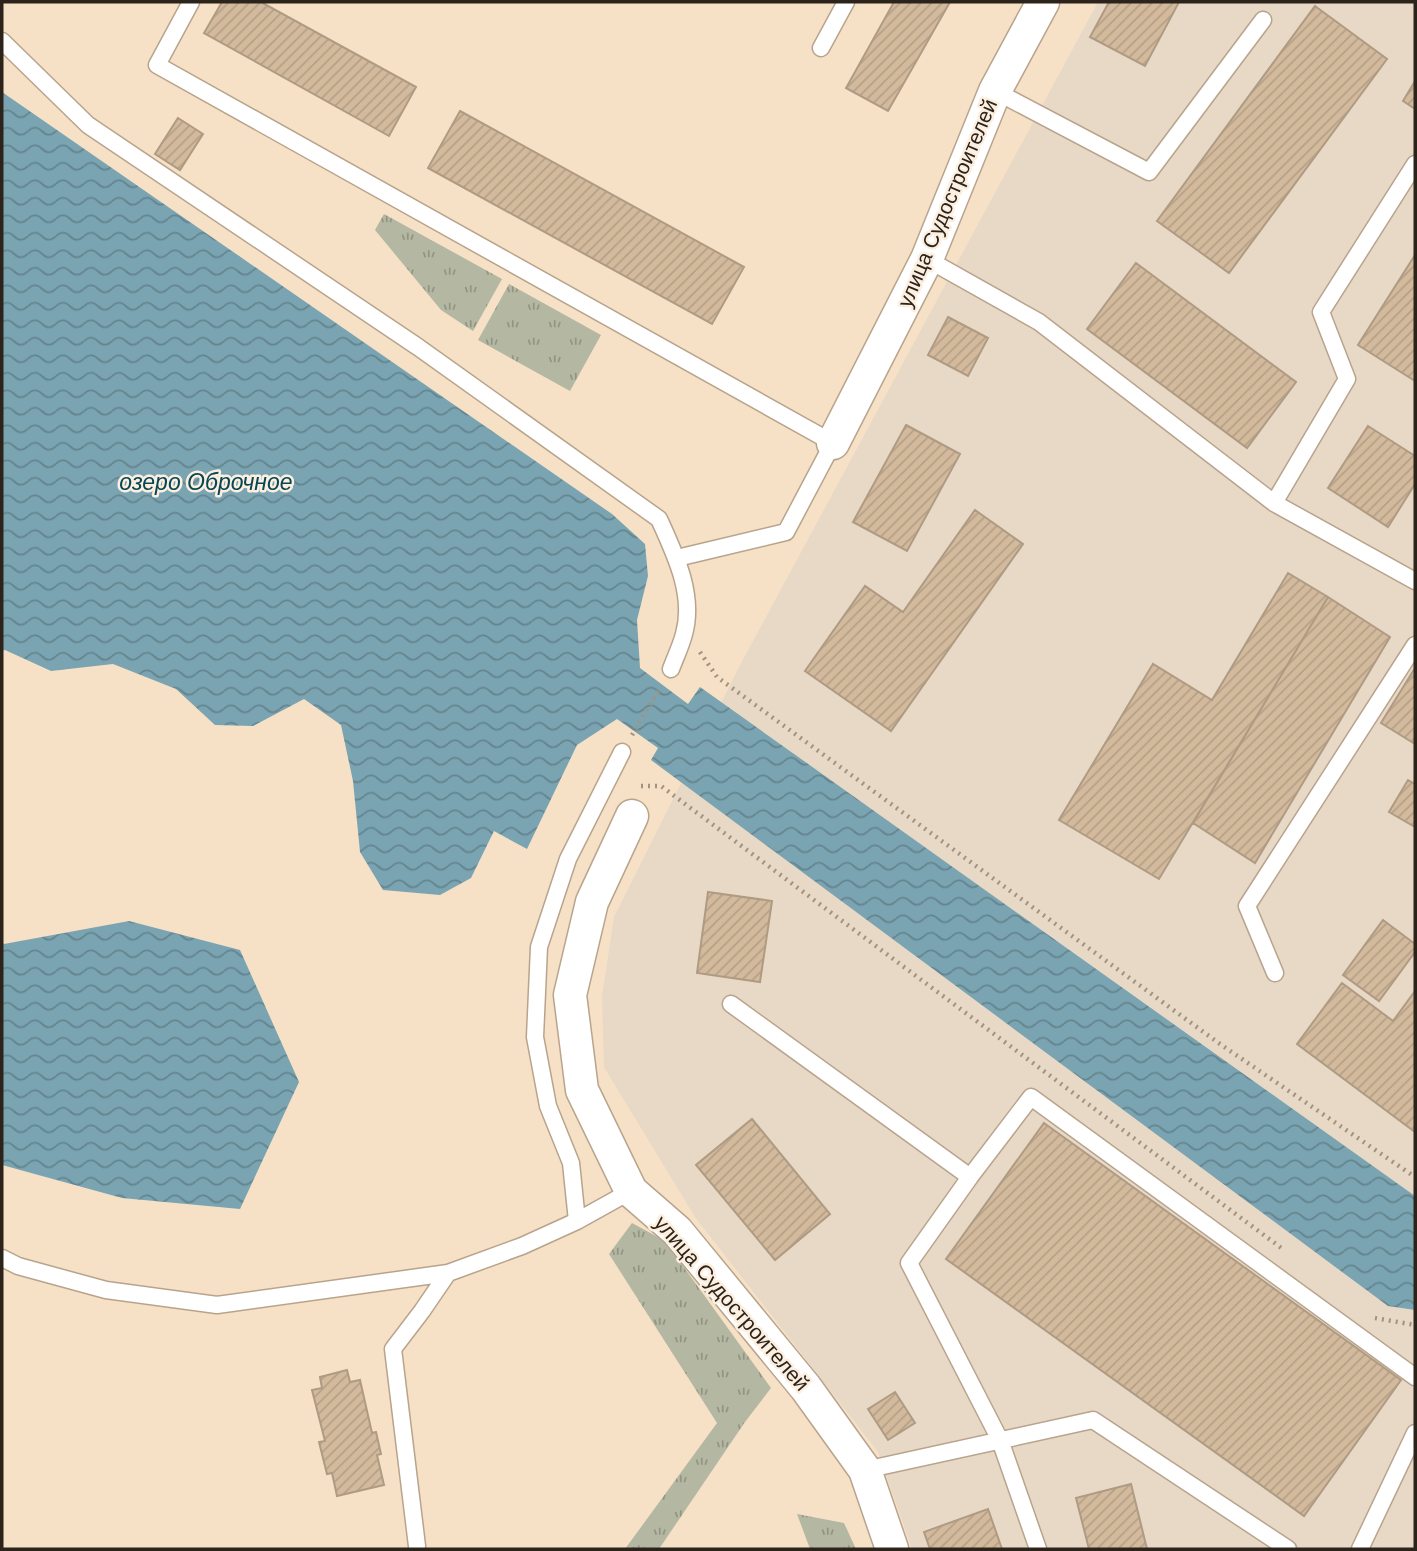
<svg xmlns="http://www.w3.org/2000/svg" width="1417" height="1551" font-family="Arial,sans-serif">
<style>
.industrial{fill:#e8d8c6}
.grass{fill:url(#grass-tufts)}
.water{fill:url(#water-waves)}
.building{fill:url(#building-hatch);stroke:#af9b83;stroke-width:2}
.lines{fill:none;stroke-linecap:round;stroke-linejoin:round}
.lane-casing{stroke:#b8a48c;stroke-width:19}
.street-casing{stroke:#b8a48c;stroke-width:35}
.path{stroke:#a29380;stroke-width:4.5;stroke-dasharray:2 5;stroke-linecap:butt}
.lane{stroke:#fff;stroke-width:16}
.street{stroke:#fff;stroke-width:32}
.labels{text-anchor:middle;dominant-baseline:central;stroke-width:5;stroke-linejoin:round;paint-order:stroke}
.street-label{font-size:21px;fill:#2c241b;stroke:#fcefe0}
.water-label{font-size:23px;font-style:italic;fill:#064655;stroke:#fcefe0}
</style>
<defs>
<pattern id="grass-tufts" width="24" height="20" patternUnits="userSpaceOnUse" patternTransform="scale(1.75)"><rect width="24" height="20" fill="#b4b7a2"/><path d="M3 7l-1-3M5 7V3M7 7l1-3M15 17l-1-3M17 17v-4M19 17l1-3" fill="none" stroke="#939583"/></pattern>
<pattern id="water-waves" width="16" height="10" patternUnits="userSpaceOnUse" patternTransform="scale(1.75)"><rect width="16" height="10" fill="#7aa4b1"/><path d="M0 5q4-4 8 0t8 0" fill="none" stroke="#64858f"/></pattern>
<pattern id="building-hatch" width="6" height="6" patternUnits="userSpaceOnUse" patternTransform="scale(1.75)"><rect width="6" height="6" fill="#d3ba9d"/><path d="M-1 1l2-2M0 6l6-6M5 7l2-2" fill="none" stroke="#b5a087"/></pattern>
</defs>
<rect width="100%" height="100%" fill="#f6e1c7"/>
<path class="industrial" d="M 1098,2 L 1415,2 L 1415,1549 L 912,1549 L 878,1452 L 695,1217 L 604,1067 L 602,996 L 614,917 L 739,667 Z"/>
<path class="grass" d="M 384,214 L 502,279 L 473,331 L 441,310 L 375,230 Z
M 509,284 L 601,335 L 570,391 L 478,340 Z
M 632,1223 L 665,1241 L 771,1388 L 745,1422 L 659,1549 L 625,1549 L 717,1423 L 609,1254 Z
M 797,1514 L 844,1523 L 856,1549 L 810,1549 Z"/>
<path class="water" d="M 2,92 L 612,514 L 645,544 L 648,576 L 637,620 L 640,668 L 688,704 L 700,687 L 1415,1196 L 1415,1310 L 1388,1306 L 651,760 L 658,748 L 617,719 L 577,745 L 527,849 L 494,831 L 471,878 L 440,895 L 383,890 L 360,852 L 353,781 L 341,725 L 304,699 L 253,726 L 215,725 L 176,689 L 113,664 L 51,671 L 5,650 L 2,651 Z
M 129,921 L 240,950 L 299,1082 L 240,1209 L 122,1198 L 2,1165 L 2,942 L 4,944 Z"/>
<path class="building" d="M 222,2 L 261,2 L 416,87 L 389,136 L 204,33 Z
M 894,2 L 950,2 L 888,111 L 846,88 Z
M 1109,2 L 1179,2 L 1145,66 L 1090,37 Z
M 1315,6 L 1387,59 L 1229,273 L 1157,221 Z
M 1415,81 L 1415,109 L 1403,101 Z
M 460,111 L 744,267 L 712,324 L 428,168 Z
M 178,118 L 203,134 L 180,170 L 155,154 Z
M 1415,255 L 1415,381 L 1358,345 Z
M 1136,263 L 1296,382 L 1247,448 L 1087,329 Z
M 948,317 L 988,338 L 968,376 L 928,355 Z
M 906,425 L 960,454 L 907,551 L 853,522 Z
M 1368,426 L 1415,456 L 1415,484 L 1388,527 L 1328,488 Z
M 975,510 L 1023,544 L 891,731 L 805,671 L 865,586 L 903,612 Z
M 1288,573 L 1328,597 L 1159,879 L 1059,820 L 1153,664 L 1212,700 Z
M 1328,597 L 1390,637 L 1255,863 L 1193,823 Z
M 1415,668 L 1415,744 L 1381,723 Z
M 1408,780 L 1415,784 L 1415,827 L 1389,812 Z
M 708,892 L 772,901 L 760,982 L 697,973 Z
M 1383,920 L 1415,944 L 1415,952 L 1379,1001 L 1343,975 Z
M 1342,983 L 1393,1021 L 1415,991 L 1415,1132 L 1297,1044 Z
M 752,1119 L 830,1214 L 775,1260 L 696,1165 Z
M 1044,1123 L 1401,1380 L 1304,1516 L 946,1259 Z
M 347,1370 L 350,1382 L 360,1380 L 372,1433 L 376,1432 L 381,1454 L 377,1455 L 384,1485 L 337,1496 L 332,1473 L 327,1474 L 319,1442 L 325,1441 L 312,1390 L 322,1388 L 320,1377 Z
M 895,1392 L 915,1423 L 888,1440 L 868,1409 Z
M 1131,1484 L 1147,1549 L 1089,1549 L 1076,1498 Z
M 988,1509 L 1002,1549 L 930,1549 L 924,1532 Z"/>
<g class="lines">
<defs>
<path id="lane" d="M 191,2 L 157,65 L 833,443 L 786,532 L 677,558
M 2,41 L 88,125 L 418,347 L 659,519 C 675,554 695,595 684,634 C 681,646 675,658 671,669
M 821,48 L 846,2
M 995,91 L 1149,172 L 1263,20
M 927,259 L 1039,322 L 1274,503 L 1415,581
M 1274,503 L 1347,379 L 1321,312 L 1415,164
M 1275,973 L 1247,906 L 1415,645
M 731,1004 L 970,1177 L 909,1263 L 1000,1440 L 1038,1549
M 970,1177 L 1031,1097 L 1415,1377
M 577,1221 L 571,1163 L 548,1106 L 535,1037 L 539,947 L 568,859 L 622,752
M 2,1258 L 18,1266 L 106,1290 L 217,1305 L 448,1273 L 522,1246 L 577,1221 L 631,1191
M 865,1470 L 1093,1420 L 1288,1549
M 417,1546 L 393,1349 L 422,1311 L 448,1273
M 1360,1549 L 1415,1433"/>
<path id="street" d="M 833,443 L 927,259 L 995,91 L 1043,2
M 632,816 L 592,902 L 570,995 L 582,1090 L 631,1191 L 677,1231 L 806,1388 L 865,1470 L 892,1549"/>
</defs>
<use href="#lane" class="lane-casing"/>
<use href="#street" class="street-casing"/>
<path class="path" d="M 700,652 L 717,677 L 1220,1044 L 1415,1177
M 632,735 L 660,688
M 641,786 L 661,786 L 1284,1250
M 1375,1318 L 1415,1325"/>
<use href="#lane" class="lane"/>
<use href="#street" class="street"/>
</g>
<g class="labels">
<g class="street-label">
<text transform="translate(947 203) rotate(-67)">улица Судостроителей</text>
<text transform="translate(732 1303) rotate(49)">улица Судостроителей</text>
</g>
<g class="water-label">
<text x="206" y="482">озеро Оброчное</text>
</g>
</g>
<rect width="1417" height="1551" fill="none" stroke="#2c241b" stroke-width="7"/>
</svg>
